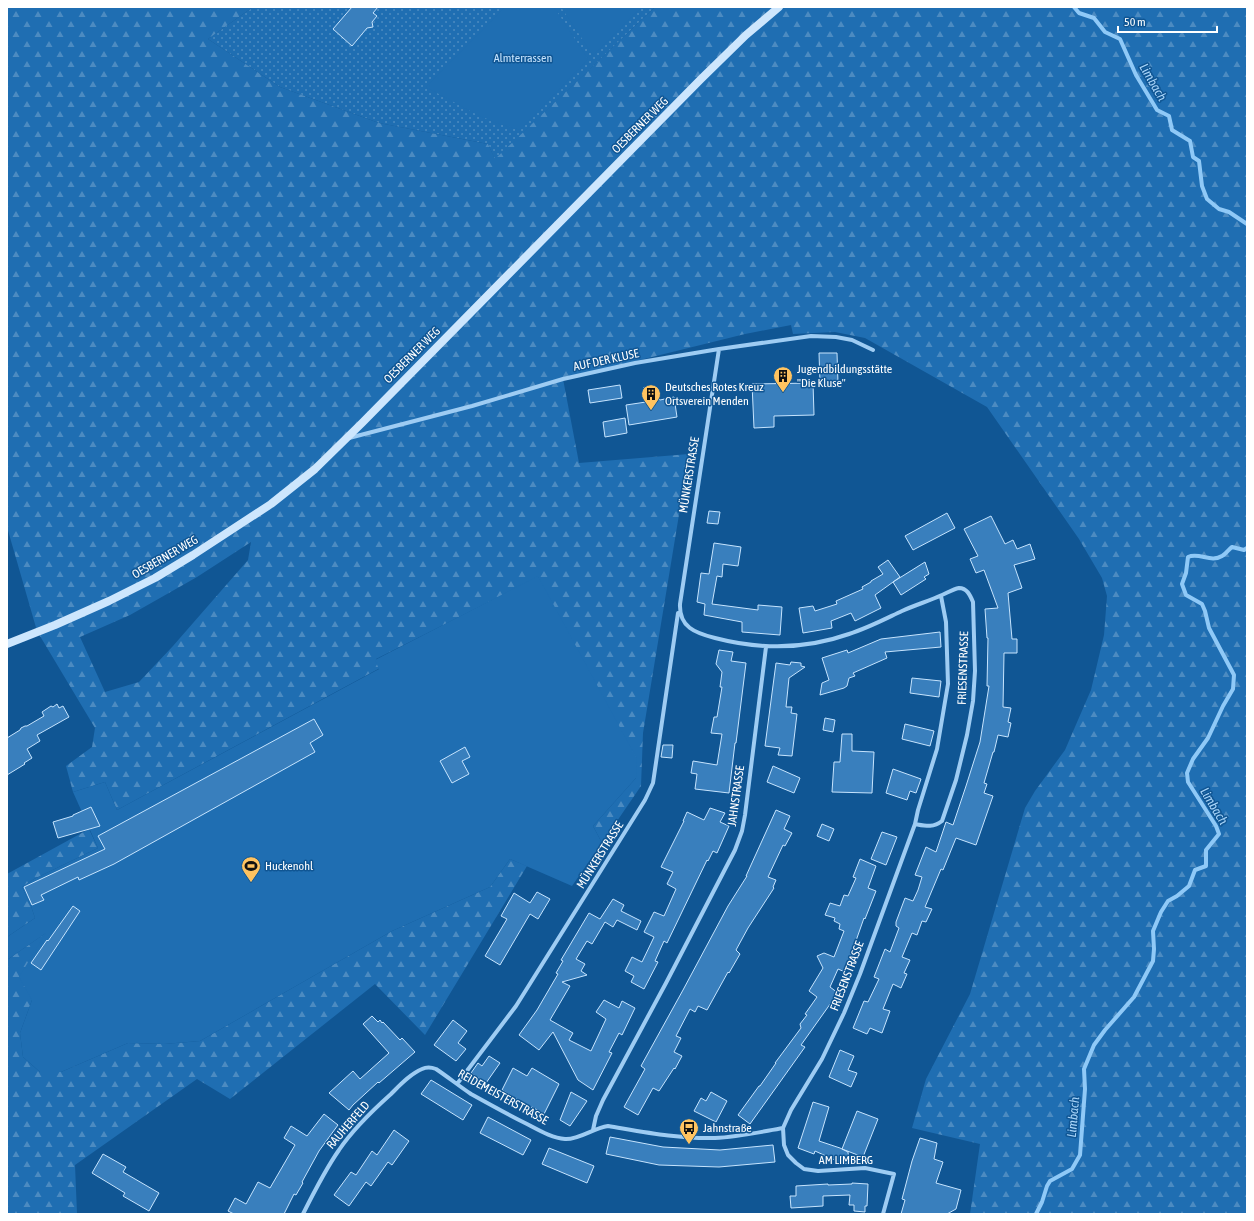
<svg xmlns="http://www.w3.org/2000/svg" width="1254" height="1221" font-family="'Asap Condensed',sans-serif">
<style>
.grass{fill:url(#grass-dots)}
.forest{fill:url(#forest-firs);fill-rule:evenodd}
.green{fill:#1f6eb2}
.lines{fill:none;stroke-linecap:round;stroke-linejoin:round}
.stream{stroke:#8fc9f7;stroke-width:4}
.building{fill:#397fbd;stroke:#c6e4fe}
.street{stroke:#9eccf3;stroke-width:4}
.secondary{stroke:#cde6fd;stroke-width:8}
.labels{text-anchor:middle;dominant-baseline:central;stroke-width:3;stroke-linejoin:round;paint-order:stroke}
.park-label{font-size:12px;fill:#c6e4fe;stroke:#105694}
.street-label{font-size:12px;fill:#fff;stroke:#105694}
.poi-label{font-size:12px;fill:#fff;stroke:#105694;text-anchor:start}
.water-label{font-size:13px;font-style:italic;fill:#aad6fa;stroke:#105694}
</style>
<defs>
<pattern id="grass-dots" width="8" height="8" patternUnits="userSpaceOnUse"><rect width="8" height="8" fill="#1f6eb2"/><path d="M2 2h.1M6 6h.1" fill="none" stroke="#4c8bc1" stroke-width="1.8" stroke-linecap="round"/></pattern>
<pattern id="forest-firs" width="22" height="20" patternUnits="userSpaceOnUse"><rect width="22" height="20" fill="#1f6eb2"/><path d="M5 1l3.5 6h-7zM16 11l3.5 6h-7z" fill="#4c8bc1"/></pattern>
</defs>
<rect width="100%" height="100%" fill="#105694"/>
<path class="grass" d="M 253,7 L 655,7 L 495,160 L 488,144 L 379,123 L 280,87 L 208,39 Z"/>
<path class="forest" d="M 7,7 L 253,7 L 208,39 L 280,87 L 379,123 L 488,144 L 495,159 L 655,7 L 1247,7 L 1247,1214 L 970,1214 L 980,1144 L 912,1128 L 926,1079 L 970,994 L 1025,808 L 1035,791 L 1065,750 L 1091,690 L 1104,635 L 1107,596 L 1102,578 L 1079,539 L 987,407 L 865,338 L 835,332 L 793,334 L 791,325 L 745,334 L 563,379 L 579,463 L 689,454 L 643,733 L 641,786 L 602,843 L 593,826 L 636,778 L 538,577 L 376,659 L 380,668 L 117,810 L 105,782 L 73,792 L 66,766 L 92,747 L 95,728 L 37,631 L 7,527 ZM 251,542 L 248,560 L 173,646 L 139,682 L 105,692 L 80,637 L 130,615 L 197,577 Z
M 89,829 L 98,848 L 34,879 L 22,887 L 31,906 L 35,918 L 7,937 L 7,874 Z
M 510,859 L 527,866 L 425,1035 L 375,984 L 230,1099 L 197,1079 L 75,1165 L 77,1214 L 7,1214 L 7,960 L 47,932 L 32,1000 L 20,1033 L 23,1057 L 40,1072 L 61,1072 L 128,1043 L 164,1044 L 200,1041 L 392,931 L 490,887 Z"/>
<path class="green" d="M 505,7 L 554,7 L 588,59 L 520,130 L 496,123 L 474,113 L 426,87 Z
M 561,7 L 642,7 L 593,55 Z
M 538,576 L 637,759 L 636,778 L 593,826 L 602,843 L 572,886 L 510,859 L 490,887 L 392,931 L 200,1041 L 164,1044 L 128,1043 L 61,1072 L 40,1072 L 23,1057 L 20,1033 L 32,1000 L 19,977 L 46,933 L 7,960 L 7,937 L 35,918 L 31,906 L 22,887 L 34,879 L 98,848 L 73,792 L 105,782 L 117,810 L 379,669 L 375,660 Z"/>
<g class="lines">
<path class="stream" d="M 1074,7 L 1079,13 L 1094,18 L 1105,32 L 1120,39 L 1136,75 L 1157,110 L 1169,116 L 1172,130 L 1190,141 L 1193,157 L 1199,161 L 1202,186 L 1207,199 L 1219,209 L 1229,212 L 1247,224
M 1036,1214 L 1042,1202 L 1047,1186 L 1050,1181 L 1072,1169 L 1080,1155 L 1085,1089 L 1084,1069 L 1094,1045 L 1105,1030 L 1134,997 L 1153,961 L 1154,949 L 1153,931 L 1161,912 L 1168,901 L 1177,896 L 1189,886 L 1195,870 L 1206,866 L 1206,850 L 1219,834 L 1216,826 L 1188,782 L 1187,773 L 1193,759 L 1208,738 L 1223,706 L 1233,689 L 1234,675 L 1209,628 L 1205,611 L 1202,604 L 1186,595 L 1182,584 L 1186,573 L 1188,557 C 1199,552 1211,563 1222,556 C 1226,554 1229,549 1232,547 L 1244,550 L 1247,548"/>
</g>
<path class="building" d="M 352,7 L 378,7 L 373,13 L 377,16 L 372,22 L 373,27 L 367,28 L 352,46 L 333,29 Z
M 819,353 L 837,353 L 838,383 L 820,383 Z
M 813,383 L 814,415 L 774,416 L 774,427 L 754,428 L 752,384 Z
M 620,385 L 622,398 L 590,403 L 588,390 Z
M 644,387 L 660,400 L 674,397 L 677,417 L 629,425 L 626,405 L 646,402 Z
M 625,418 L 627,433 L 605,437 L 603,422 Z
M 709,511 L 720,512 L 718,524 L 707,523 Z
M 947,513 L 955,528 L 913,550 L 905,536 Z
M 991,516 L 1005,544 L 1013,540 L 1017,549 L 1030,544 L 1035,559 L 1014,565 L 1022,588 L 1008,593 L 1012,639 L 1017,639 L 1017,653 L 1004,653 L 1003,707 L 1011,708 L 1008,722 L 1011,723 L 1008,737 L 998,735 L 994,752 L 993,752 L 984,783 L 987,784 L 984,793 L 993,796 L 976,845 L 956,838 L 943,870 L 941,869 L 925,907 L 932,909 L 926,922 L 922,921 L 917,935 L 912,933 L 902,957 L 910,960 L 904,973 L 907,974 L 901,988 L 893,984 L 883,1009 L 890,1011 L 882,1033 L 870,1028 L 867,1034 L 853,1028 L 864,1001 L 868,1002 L 879,979 L 874,977 L 885,949 L 890,952 L 899,928 L 896,926 L 896,922 L 905,898 L 913,901 L 918,890 L 922,877 L 915,875 L 926,847 L 936,852 L 946,822 L 953,825 L 966,786 L 980,742 L 989,686 L 987,686 L 988,638 L 987,638 L 985,609 L 998,608 L 984,570 L 976,573 L 970,559 L 978,556 L 964,529 Z
M 714,543 L 741,547 L 738,566 L 723,564 L 722,577 L 717,576 L 712,604 L 758,610 L 758,605 L 782,607 L 780,635 L 742,632 L 742,622 L 704,615 L 705,604 L 697,602 L 701,573 L 709,574 Z
M 888,560 L 900,577 L 875,595 L 881,608 L 855,621 L 851,613 L 831,621 L 832,628 L 803,633 L 799,608 L 813,606 L 815,611 L 837,604 L 836,601 L 863,589 L 862,587 L 871,582 L 871,581 L 883,574 L 878,567 Z
M 925,562 L 929,574 L 924,577 L 926,579 L 901,595 L 893,582 Z
M 940,632 L 941,647 L 885,652 L 887,658 L 853,673 L 855,676 L 849,678 L 847,686 L 844,688 L 820,695 L 822,683 L 829,680 L 822,658 L 847,650 L 848,653 L 881,639 Z
M 719,650 L 733,652 L 731,661 L 746,663 L 736,743 L 735,743 L 729,793 L 695,789 L 697,774 L 691,773 L 693,761 L 717,765 L 722,734 L 711,733 L 714,717 L 717,717 L 722,687 L 720,687 L 722,672 L 716,664 Z
M 791,662 L 801,663 L 801,666 L 805,667 L 789,678 L 786,707 L 792,707 L 791,713 L 797,714 L 792,756 L 778,755 L 780,748 L 765,746 L 776,663 L 790,665 Z
M 912,678 L 941,681 L 939,697 L 910,693 Z
M 57,704 L 59,708 L 63,706 L 69,717 L 37,735 L 40,741 L 27,749 L 32,758 L 24,763 L 25,764 L 7,775 L 7,738 L 20,730 L 21,728 L 25,726 L 27,726 L 44,716 L 42,712 L 51,706 L 53,707 Z
M 825,718 L 835,720 L 833,732 L 823,730 Z
M 314,719 L 323,735 L 310,743 L 315,752 L 114,864 L 79,880 L 78,877 L 41,895 L 44,900 L 32,905 L 24,887 L 105,849 L 98,836 Z
M 905,724 L 934,731 L 930,746 L 902,739 Z
M 842,734 L 852,734 L 852,751 L 874,752 L 872,793 L 832,792 L 834,762 L 840,762 Z
M 663,745 L 673,745 L 672,758 L 661,757 Z
M 465,747 L 470,757 L 462,761 L 469,774 L 452,783 L 440,761 Z
M 773,766 L 800,778 L 794,793 L 767,782 Z
M 893,769 L 921,779 L 916,793 L 910,791 L 907,800 L 886,793 Z
M 91,807 L 100,826 L 58,838 L 53,822 L 73,816 L 73,815 Z
M 710,808 L 725,813 L 720,822 L 729,826 L 717,853 L 713,851 L 708,861 L 707,860 L 667,943 L 664,941 L 655,961 L 658,962 L 644,989 L 631,982 L 634,976 L 625,971 L 632,957 L 642,962 L 654,937 L 644,932 L 654,912 L 664,916 L 676,889 L 667,884 L 673,872 L 661,867 L 684,821 L 683,821 L 687,812 L 704,820 Z
M 776,810 L 790,816 L 784,829 L 792,833 L 785,846 L 783,845 L 768,877 L 776,880 L 773,887 L 774,888 L 748,928 L 736,950 L 740,954 L 729,973 L 728,972 L 707,1010 L 698,1006 L 695,1012 L 690,1009 L 676,1036 L 681,1038 L 674,1052 L 682,1056 L 675,1069 L 674,1068 L 659,1091 L 653,1088 L 638,1115 L 624,1107 L 645,1069 L 641,1066 L 683,990 L 728,906 L 747,876 L 746,876 Z
M 822,824 L 834,829 L 829,841 L 817,836 Z
M 882,832 L 897,837 L 886,865 L 871,859 Z
M 860,859 L 876,866 L 868,888 L 876,891 L 865,919 L 864,918 L 845,972 L 838,969 L 830,987 L 838,993 L 801,1045 L 805,1047 L 750,1124 L 738,1115 L 759,1086 L 760,1086 L 776,1063 L 775,1063 L 801,1028 L 800,1024 L 807,1015 L 805,1014 L 817,997 L 809,991 L 823,968 L 817,956 L 824,953 L 834,957 L 844,931 L 839,929 L 840,924 L 834,921 L 835,918 L 825,915 L 830,903 L 840,906 L 844,895 L 848,896 L 856,878 L 853,877 Z
M 537,892 L 550,899 L 538,919 L 530,914 L 500,965 L 485,956 L 507,919 L 501,916 L 514,893 L 530,903 Z
M 613,899 L 624,905 L 621,911 L 641,921 L 637,930 L 617,920 L 613,927 L 605,922 L 592,944 L 587,941 L 576,959 L 585,964 L 581,971 L 587,975 L 562,982 L 570,986 L 550,1020 L 573,1033 L 569,1040 L 591,1051 L 606,1019 L 596,1012 L 604,1000 L 619,1008 L 622,1001 L 635,1008 L 622,1035 L 619,1033 L 609,1052 L 612,1053 L 593,1090 L 578,1080 L 553,1032 L 539,1050 L 519,1035 L 537,1010 L 558,974 L 556,973 L 563,961 L 561,960 L 589,913 L 600,919 Z
M 73,906 L 80,911 L 41,970 L 31,963 L 47,940 L 48,941 Z
M 372,1016 L 378,1022 L 380,1020 L 382,1023 L 383,1022 L 400,1040 L 402,1038 L 415,1052 L 379,1083 L 378,1082 L 353,1105 L 349,1110 L 329,1093 L 353,1071 L 360,1079 L 389,1053 L 363,1024 Z
M 453,1020 L 467,1031 L 458,1043 L 466,1049 L 456,1061 L 434,1045 Z
M 840,1050 L 854,1056 L 848,1070 L 857,1073 L 851,1087 L 829,1077 Z
M 489,1056 L 500,1063 L 486,1083 L 471,1073 L 478,1063 L 482,1066 Z
M 513,1068 L 527,1076 L 532,1068 L 559,1084 L 544,1114 L 532,1107 L 531,1108 L 502,1090 Z
M 431,1080 L 472,1105 L 463,1120 L 421,1094 Z
M 571,1092 L 587,1101 L 570,1126 L 560,1120 Z
M 711,1092 L 727,1101 L 716,1122 L 694,1111 L 701,1098 L 706,1101 Z
M 813,1102 L 829,1107 L 819,1141 L 840,1148 L 848,1152 L 849,1163 L 838,1164 L 837,1161 L 815,1151 L 814,1154 L 798,1148 Z
M 857,1111 L 878,1119 L 863,1157 L 842,1149 Z
M 324,1114 L 338,1125 L 319,1151 L 302,1182 L 303,1183 L 296,1195 L 294,1194 L 284,1214 L 234,1214 L 228,1211 L 235,1198 L 246,1204 L 258,1182 L 270,1188 L 295,1145 L 284,1138 L 291,1126 L 307,1136 Z
M 488,1117 L 531,1140 L 523,1155 L 480,1133 Z
M 394,1130 L 409,1141 L 392,1165 L 388,1162 L 371,1186 L 366,1182 L 349,1206 L 334,1195 L 351,1172 L 356,1175 L 372,1151 L 377,1155 Z
M 610,1137 L 663,1147 L 720,1150 L 773,1145 L 775,1162 L 719,1167 L 659,1165 L 606,1154 Z
M 920,1138 L 937,1143 L 934,1159 L 943,1162 L 936,1183 L 961,1190 L 956,1209 L 947,1214 L 901,1214 L 905,1200 L 902,1199 L 912,1161 Z
M 549,1148 L 594,1166 L 587,1183 L 542,1164 Z
M 103,1154 L 126,1167 L 123,1172 L 159,1193 L 149,1211 L 123,1196 L 125,1193 L 92,1173 Z
M 852,1183 L 868,1184 L 867,1206 L 865,1206 L 865,1212 L 854,1211 L 854,1205 L 849,1205 L 850,1195 L 823,1196 L 823,1206 L 791,1208 L 790,1196 L 796,1196 L 796,1186 L 828,1184 L 828,1185 L 852,1184 Z"/>
<g class="lines">
<path class="street" d="M 719,349 L 680,604 C 679,627 695,633 715,638 C 761,650 804,650 849,634 C 868,628 885,619 902,611 C 915,605 929,601 942,595 C 947,593 953,589 959,588 C 967,588 970,595 973,602 L 975,671 L 973,701 L 967,735 L 956,780 L 942,821 C 933,828 926,826 915,824
M 349,438 L 472,406 L 563,379 L 635,363 L 719,349 L 811,336 L 836,337 L 852,340 L 873,350
M 457,1084 L 516,1006 L 645,800 L 653,783 L 678,613
M 593,1130 L 596,1116 L 603,1100 L 666,983 L 735,850 L 742,831 L 745,815 L 766,647
M 303,1214 C 314,1192 325,1170 339,1150 C 353,1129 372,1111 391,1094 C 400,1085 410,1074 422,1069 C 426,1067 431,1067 436,1069 C 448,1077 459,1086 471,1094 C 489,1104 507,1114 525,1123 C 537,1129 551,1138 565,1139 C 579,1140 593,1128 608,1126 C 644,1132 678,1139 715,1138 C 738,1137 760,1132 783,1128
M 883,1214 L 894,1174 L 865,1168 L 818,1171 L 804,1169 L 796,1163 L 788,1155 L 784,1145 L 783,1128 L 791,1110 L 822,1059 L 844,1013 L 860,974 L 915,824 L 918,810 L 937,749 L 948,684 L 946,622 L 941,596"/>
<path class="secondary" d="M 7,644 L 55,625 L 109,601 L 155,578 L 193,555 L 271,504 L 315,469 L 362,423 L 701,79 L 746,35 L 779,7"/>
</g>
<defs>
<symbol id="building-pin" viewBox="-11 -11 22 30"><path d="M0 17L-7.5 6A9.5 9.5 0 1 1 7.5 6Z" fill="#ffc360" stroke="#105694"/><path d="M-4-6H4V6H1V3H-1V6H-4ZM-2.5-4.3h1.7v1.8h-1.7ZM.8-4.3h1.7v1.8H.8ZM-2.5-1h1.7V.8h-1.7ZM.8-1h1.7V.8H.8Z" fill="#111"/></symbol>
<symbol id="stadium-pin" viewBox="-11 -11 22 30"><path d="M0 17L-7.5 6A9.5 9.5 0 1 1 7.5 6Z" fill="#ffc360" stroke="#105694"/><path d="M0-5a6.5 5 0 1 0 0 10a6.5 5 0 1 0 0-10ZM-3.5-1.8h7v3.6h-7Z" fill="#111"/></symbol>
<symbol id="bus-pin" viewBox="-11 -11 22 30"><path d="M0 17L-7.5 6A9.5 9.5 0 1 1 7.5 6Z" fill="#ffc360" stroke="#105694"/><path d="M-5-6H5V4H4V6H2V4H-2V6H-4V4H-5ZM-3.5-4V0h7V-4ZM-3.5 1.2v1.5H-2V1.2ZM2 1.2v1.5H3.5V1.2Z" fill="#111"/></symbol>
</defs>
<g fill-rule="evenodd">
<use href="#building-pin" x="772" y="365" width="22" height="30"/>
<use href="#building-pin" x="640" y="383" width="22" height="30"/>
<use href="#stadium-pin" x="240" y="855" width="22" height="30"/>
<use href="#bus-pin" x="678" y="1117" width="22" height="30"/>
</g>
<g class="labels">
<g class="park-label">
<text x="523" y="58">Almterrassen</text>
</g>
<g class="street-label">
<text transform="translate(640 125) rotate(-45)">OESBERNER WEG</text>
<text transform="translate(412 355) rotate(-45)">OESBERNER WEG</text>
<text transform="translate(606 360) rotate(-12)">AUF DER KLUSE</text>
<text transform="translate(689 475) rotate(-81)">MÜNKERSTRASSE</text>
<text transform="translate(165 557) rotate(-30)">OESBERNER WEG</text>
<text transform="translate(963 668) rotate(-88)">FRIESENSTRASSE</text>
<text transform="translate(736 796) rotate(-82)">JAHNSTRASSE</text>
<text transform="translate(600 855) rotate(-58)">MÜNKERSTRASSE</text>
<text transform="translate(847 976) rotate(-69)">FRIESENSTRASSE</text>
<text transform="translate(503 1097) rotate(29)">REIDEMEISTERSTRASSE</text>
<text transform="translate(348 1125) rotate(-49)">RAUHERFELD</text>
<text x="846" y="1160">AM LIMBERG</text>
</g>
<g class="poi-label">
<text x="797" y="369">Jugendbildungsstätte<tspan x="797" dy="14">"Die Kluse"</tspan></text>
<text x="665" y="387">Deutsches Rotes Kreuz<tspan x="665" dy="14">Ortsverein Menden</tspan></text>
<text x="265" y="866">Huckenohl</text>
<text x="703" y="1128">Jahnstraße</text>
</g>
<g class="water-label">
<text transform="translate(1153 82) rotate(60)">Limbach</text>
<text transform="translate(1214 806) rotate(59)">Limbach</text>
<text transform="translate(1073 1117) rotate(-85)">Limbach</text>
</g>
</g>
<rect width="1254" height="1221" fill="none" stroke="#ffffff" stroke-width="16"/>
<path d="M1118 26v6h99v-6" fill="none" stroke="#ffffff" stroke-width="2"/>
<text x="1124" y="26" font-size="12" fill="#ffffff" stroke="#105694" stroke-width="3" paint-order="stroke">50 m</text>
</svg>
